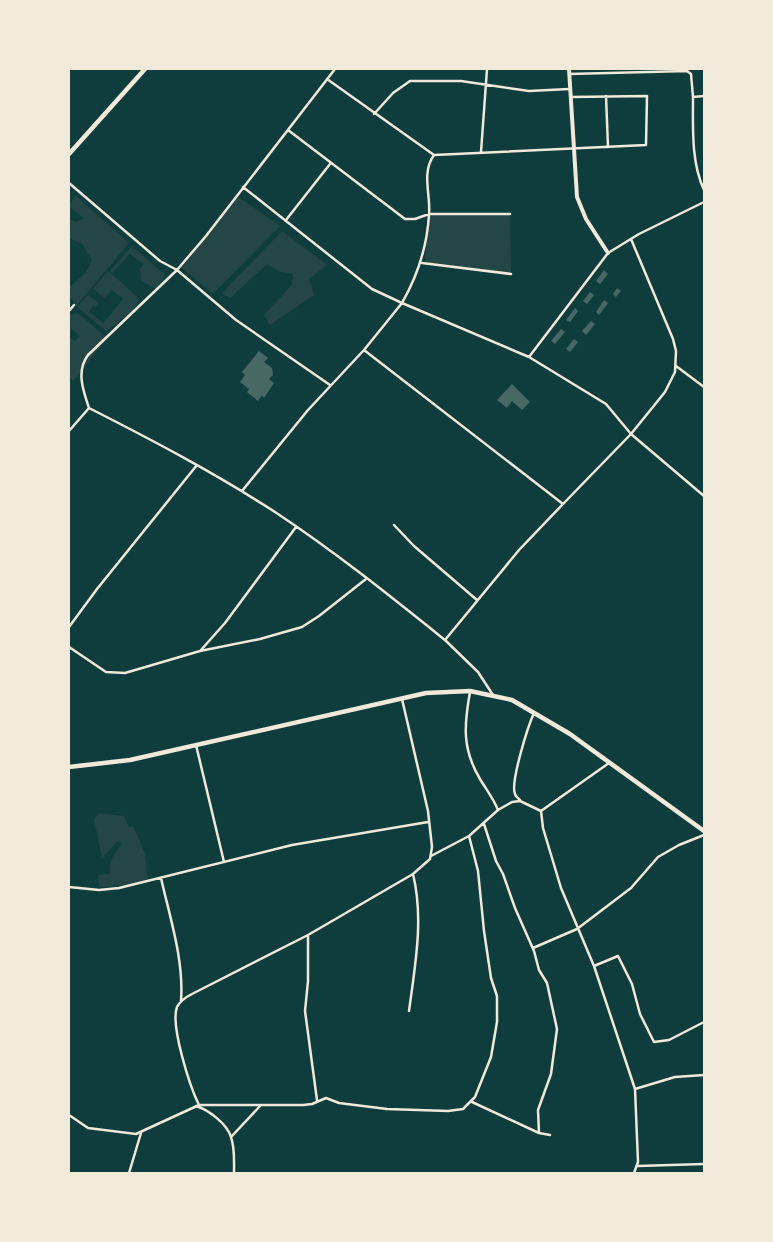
<svg xmlns="http://www.w3.org/2000/svg" width="773" height="1242" font-family="'PT Sans Narrow',sans-serif">
<style>
.green{fill:#244646}
.building{fill:#486865}
.lines{fill:none;stroke-linecap:round;stroke-linejoin:round}
.minor{stroke:#f1e9da;stroke-width:2.5}
.secondary{stroke:#f1e9da;stroke-width:4}
.primary{stroke:#f1e9da;stroke-width:4.5}
.trunk{stroke:#f1e9da;stroke-width:4.5}
</style>
<rect width="100%" height="100%" fill="#0f3d3e"/>
<path class="green" d="M 75,195 L 129,243 L 77,305 L 69,297 L 69,288 L 86,272 L 92,260 L 82,244 L 69,238 L 69,219 L 76,222 L 84,218 L 69,207 Z
M 237,196 L 280,226 L 213,294 L 182,268 Z
M 429,214 L 510,214 L 511,274 L 425,263 Z
M 282,231 L 327,265 L 309,279 L 314,295 L 270,325 L 264,315 L 292,285 L 293,274 L 280,272 L 267,264 L 230,298 L 222,293 Z
M 132,246 L 166,276 L 155,288 L 141,281 L 140,269 L 144,264 L 130,254 L 112,273 L 110,271 Z
M 108,271 L 129,289 L 139,300 L 131,313 L 106,331 L 77,307 L 88,295 L 99,303 L 95,307 L 93,306 L 89,312 L 103,323 L 123,299 L 112,290 L 104,298 L 93,288 Z
M 78,313 L 107,338 L 73,381 L 69,377 L 69,336 L 75,341 L 80,336 L 69,327 L 69,315 Z
M 100,813 L 124,816 L 129,827 L 133,826 L 145,854 L 148,883 L 99,887 L 98,875 L 110,874 C 109,860 113,855 122,844 L 118,841 L 102,858 L 94,819 Z"/>
<path class="building" d="M 604,270 L 608,274 L 600,284 L 596,281 Z
M 617,288 L 621,291 L 616,297 L 613,294 Z
M 590,292 L 594,295 L 587,304 L 583,301 Z
M 604,300 L 608,303 L 599,315 L 596,312 Z
M 575,308 L 578,311 L 570,322 L 566,320 Z
M 591,321 L 595,324 L 586,335 L 582,331 Z
M 561,329 L 565,332 L 555,344 L 551,341 Z
M 574,339 L 578,342 L 570,352 L 566,349 Z
M 259,351 L 268,358 L 264,362 L 272,368 L 273,375 L 269,379 L 274,383 L 264,398 L 262,395 L 258,401 L 247,392 L 249,389 L 240,382 L 245,375 L 242,372 Z
M 512,384 L 530,402 L 522,410 L 512,401 L 507,408 L 497,400 Z"/>
<g class="lines">
<path class="minor" d="M 335,69 L 206,236 L 177,270 L 88,355 C 76,371 83,390 89,408 C 152,440 215,473 275,512 C 334,551 390,596 445,640
M 569,74 L 687,71 L 691,74 L 693,97 L 704,96
M 327,79 L 434,155
M 606,96 L 608,147
M 693,97 C 693,127 691,162 704,190
M 374,114 L 393,93 L 410,81 L 461,81 L 529,91 L 569,89
M 288,130 L 405,219 L 415,219 L 429,214 L 510,214
M 481,152 L 487,69
M 69,183 L 160,261 L 177,270 L 236,320 L 330,385
M 243,187 L 372,289 L 402,303 C 418,275 427,247 429,215 C 431,195 421,173 434,155 L 646,145 L 647,96 L 571,97
M 286,220 L 330,164
M 422,263 L 511,274
M 69,311 L 74,305
M 364,350 L 563,504 L 519,550 L 445,640 L 478,672 L 493,695
M 529,357 L 606,404 L 631,434 L 704,496
M 676,366 L 704,387
M 69,431 L 89,408
M 242,491 L 308,410 L 364,350 L 402,303 L 529,357 L 608,253 L 639,234 L 704,202
M 563,504 L 631,434 L 665,392 L 675,372 L 676,351 L 673,339 L 631,239
M 394,525 L 414,546 L 477,600
M 69,627 L 97,589 L 197,465
M 69,647 L 106,672 L 125,673 L 200,651 L 260,639 L 302,627 L 319,616 L 366,579
M 201,650 L 225,623 L 296,527
M 470,692 C 464,725 462,749 480,779 C 486,789 493,798 498,810
M 196,745 L 224,862
M 520,800 C 518,798 516,797 515,794 C 510,783 528,726 534,713
M 541,811 L 609,763
M 484,824 L 496,861 L 503,874 L 515,908 L 534,951 L 539,970 L 547,983 L 557,1029 L 551,1074 L 538,1110 L 539,1133
M 431,856 L 469,836 L 498,810 L 512,802 L 520,801 L 541,811 L 543,828 L 561,888 L 594,966 L 635,1089 L 638,1162 L 634,1173
M 161,878 C 170,918 184,960 181,1001
M 69,887 L 99,890 L 119,888 L 292,845 L 428,822
M 308,935 L 308,981 L 305,1011 L 317,1100
M 533,948 L 577,929 L 631,888 L 658,857 L 679,845 L 704,835
M 594,966 L 618,956 L 632,984 L 640,1014 L 654,1042 L 669,1040 L 704,1022
M 409,1011 C 415,966 424,919 413,874
M 635,1089 L 675,1077 L 704,1075
M 472,1102 L 539,1133 L 550,1135
M 199,1105 C 190,1087 170,1025 177,1007 C 180,1001 186,997 192,994 L 308,935 L 413,874 L 430,859 L 432,847 L 428,811 L 402,699
M 196,1106 C 209,1110 227,1124 231,1137 C 235,1148 234,1162 234,1173
M 69,1115 L 88,1128 L 136,1134 L 199,1105 L 303,1105 L 312,1104 L 326,1098 L 339,1103 L 387,1109 L 448,1111 L 463,1109 L 475,1097 L 491,1057 L 497,1022 L 497,996 L 491,978 L 484,931 L 478,871 L 469,836
M 231,1137 L 261,1105
M 638,1166 L 704,1164
M 129,1173 L 141,1133"/>
<path class="secondary" d="M 569,69 L 577,197 L 586,219 L 608,253"/>
<path class="primary" d="M 69,154 L 145,69"/>
<path class="trunk" d="M 69,767 L 130,760 L 426,693 L 470,691 L 512,700 L 570,734 L 704,831"/>
</g>
<rect width="773" height="1242" fill="none" stroke="#f1e9da" stroke-width="140"/>
</svg>
